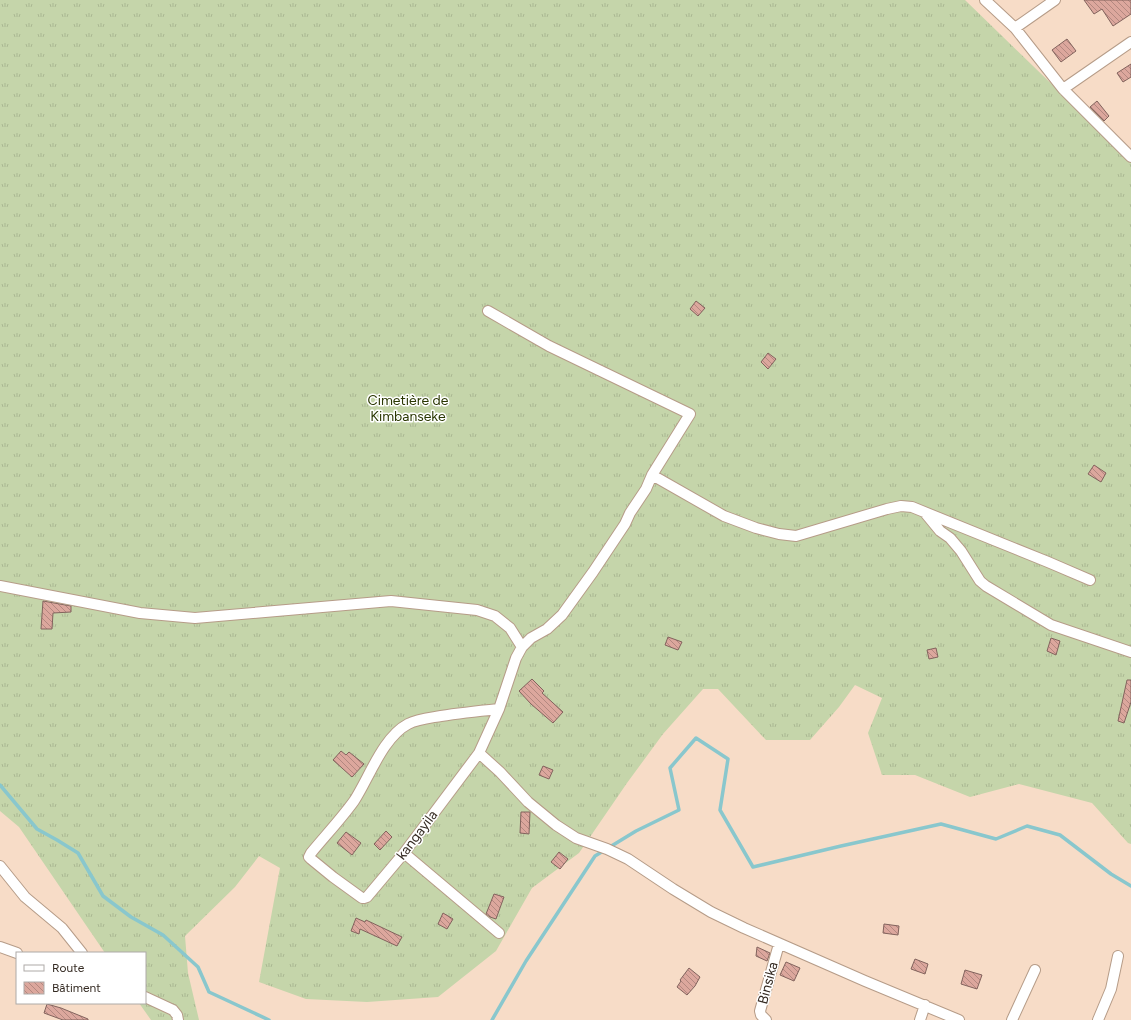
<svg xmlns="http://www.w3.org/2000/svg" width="1131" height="1020" font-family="Figtree,sans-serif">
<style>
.grass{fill:url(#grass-tufts)}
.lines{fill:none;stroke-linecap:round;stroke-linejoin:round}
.stream{stroke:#89c7cd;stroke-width:3.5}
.building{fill:url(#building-back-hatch);stroke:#82635d}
.minor-casing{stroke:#b69c88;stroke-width:12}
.minor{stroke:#fff;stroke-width:10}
.labels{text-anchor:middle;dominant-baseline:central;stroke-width:3;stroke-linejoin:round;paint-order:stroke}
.park-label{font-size:14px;fill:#2a3702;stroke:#fff}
.street-label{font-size:14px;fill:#342a22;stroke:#fff}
</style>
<defs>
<pattern id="grass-tufts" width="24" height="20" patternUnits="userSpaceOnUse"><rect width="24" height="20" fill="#c5d5aa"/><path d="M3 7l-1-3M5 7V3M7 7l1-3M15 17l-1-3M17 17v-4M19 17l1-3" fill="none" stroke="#aab792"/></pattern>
<pattern id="building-back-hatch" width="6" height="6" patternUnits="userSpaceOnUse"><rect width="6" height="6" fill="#dca79d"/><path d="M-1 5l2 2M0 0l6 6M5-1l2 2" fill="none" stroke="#b38880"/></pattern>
</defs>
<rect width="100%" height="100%" fill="#f7dcc7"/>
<path class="grass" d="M 0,0 L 965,0 L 1131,161 L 1131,844 L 1128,843 L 1092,803 L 1019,784 L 970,797 L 915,775 L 882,775 L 868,733 L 882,698 L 855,685 L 839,707 L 810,740 L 766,740 L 718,689 L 703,689 L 663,734 L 627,783 L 579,853 L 532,888 L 496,951 L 438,997 L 367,1002 L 306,999 L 259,982 L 280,868 L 259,856 L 235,887 L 185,936 L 188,973 L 199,1020 L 151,1020 L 139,1003 L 145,1003 L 145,953 L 105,953 L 19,827 L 0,811 Z"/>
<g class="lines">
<path class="stream" d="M 0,785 L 37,829 L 57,840 L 78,853 L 103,896 L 131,917 L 163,935 L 198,967 L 209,992 L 269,1020
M 492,1020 L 526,961 L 595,856 L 636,831 L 679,810 L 670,768 L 696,738 L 728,759 L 720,810 L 753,867 L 841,846 L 941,824 L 996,839 L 1027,826 L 1060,835 L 1111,874 L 1131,886"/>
</g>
<path class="building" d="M 1084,0 L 1131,0 L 1131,14 L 1113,26 L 1102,9 L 1094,14 Z
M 1067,39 L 1076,51 L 1061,62 L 1052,50 Z
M 1131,64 L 1131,77 L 1123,82 L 1117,73 Z
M 1097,101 L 1109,116 L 1104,121 L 1090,107 Z
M 696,301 L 705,308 L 698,316 L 690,309 Z
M 768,353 L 776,359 L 768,369 L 761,362 Z
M 1094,465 L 1106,473 L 1101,482 L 1088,474 Z
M 43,601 L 71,606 L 71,612 L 53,613 L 52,629 L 41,629 Z
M 668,637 L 682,642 L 678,650 L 665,645 Z
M 1051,638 L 1060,641 L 1056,655 L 1047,651 Z
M 936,648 L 938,657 L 929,659 L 927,650 Z
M 532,679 L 544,691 L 542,693 L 563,712 L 553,723 L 531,704 L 519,691 Z
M 1127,680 L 1131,680 L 1131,702 L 1124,723 L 1118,721 Z
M 341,751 L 346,755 L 349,752 L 364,764 L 352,777 L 333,760 Z
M 543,766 L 553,770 L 549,779 L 539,775 Z
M 521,812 L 530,812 L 529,834 L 520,833 Z
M 386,831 L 392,837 L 380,850 L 374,844 Z
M 346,832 L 361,843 L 352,855 L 337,843 Z
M 559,852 L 568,859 L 560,869 L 551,862 Z
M 494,894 L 504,897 L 496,919 L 490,917 L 486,914 Z
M 443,913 L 453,919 L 447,929 L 438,924 Z
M 356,918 L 365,922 L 366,920 L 402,937 L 397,946 L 360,929 L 359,934 L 351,931 Z
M 884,924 L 899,926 L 898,935 L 883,933 Z
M 757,947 L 770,953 L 767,961 L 756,956 Z
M 915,959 L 928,964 L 925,974 L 911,969 Z
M 786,962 L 800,968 L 794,981 L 780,975 Z
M 689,968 L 700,977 L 695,986 L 687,995 L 677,987 L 681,981 L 680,980 Z
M 965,970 L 982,975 L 977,989 L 961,984 Z
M 47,1004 L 61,1008 L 88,1019 L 88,1020 L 63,1020 L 44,1013 Z"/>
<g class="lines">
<defs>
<path id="minor" d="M 985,0 L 1015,28 L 1063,89 L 1131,157
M 1015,28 L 1055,0
M 1063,89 L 1131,42
M 488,311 L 549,346 L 690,414 L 652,475 L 646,489 L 630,513 L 625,524 L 593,572 L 562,615 L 547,629 L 531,638 L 522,647 L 516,658 L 499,709 L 479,753 L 404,853 L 367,897 L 364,898 L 362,898 L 333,877 L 311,859 L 309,857 L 311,853 C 325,836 341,819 354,801 C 369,778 383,737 408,724 C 418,719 430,718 441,716 C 460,713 479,711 499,709
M 652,475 L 724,516 L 756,528 L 779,534 L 796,536 L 887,509 L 901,506 L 912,507 L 1048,562 L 1090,580
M 926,514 L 940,531 L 950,538 L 961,551 L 980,581 L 986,586 L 1051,625 L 1131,652
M 0,586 L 140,613 L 195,618 L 391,601 L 477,610 L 495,616 L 510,628 L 522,647
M 479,753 L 500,772 L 528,802 L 556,825 L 576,838 L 607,849 L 628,859 L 673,889 L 711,912 L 744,928 L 865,981 L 959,1020
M 404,853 L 499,933
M 0,866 L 25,897 L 62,928 L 82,953
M 0,947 L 17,953
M 145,997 L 173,1010 L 177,1015 L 178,1020
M 766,1020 L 761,1015 L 760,1011 L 779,944
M 920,1020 L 925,1005
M 1012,1020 L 1035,970
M 1098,1020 L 1111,989 L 1118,956"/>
</defs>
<use href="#minor" class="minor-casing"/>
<use href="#minor" class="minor"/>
</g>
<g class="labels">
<g class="park-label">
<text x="408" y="400">Cimetière de<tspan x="408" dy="16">Kimbanseke</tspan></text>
</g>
<g class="street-label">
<text transform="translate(417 835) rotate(-53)">kangayila</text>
<text transform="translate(768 983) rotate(-75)">Binsika</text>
</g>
</g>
<rect x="16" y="952" width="130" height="52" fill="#ffffff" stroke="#aeaaa7"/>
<rect x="24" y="965" width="20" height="6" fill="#ffffff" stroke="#aeaaa7"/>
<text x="52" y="972" font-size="12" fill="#342a22">Route</text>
<rect x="24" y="982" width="20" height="12" fill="url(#building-back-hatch)" stroke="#aeaaa7"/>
<text x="52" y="992" font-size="12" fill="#342a22">Bâtiment</text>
</svg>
